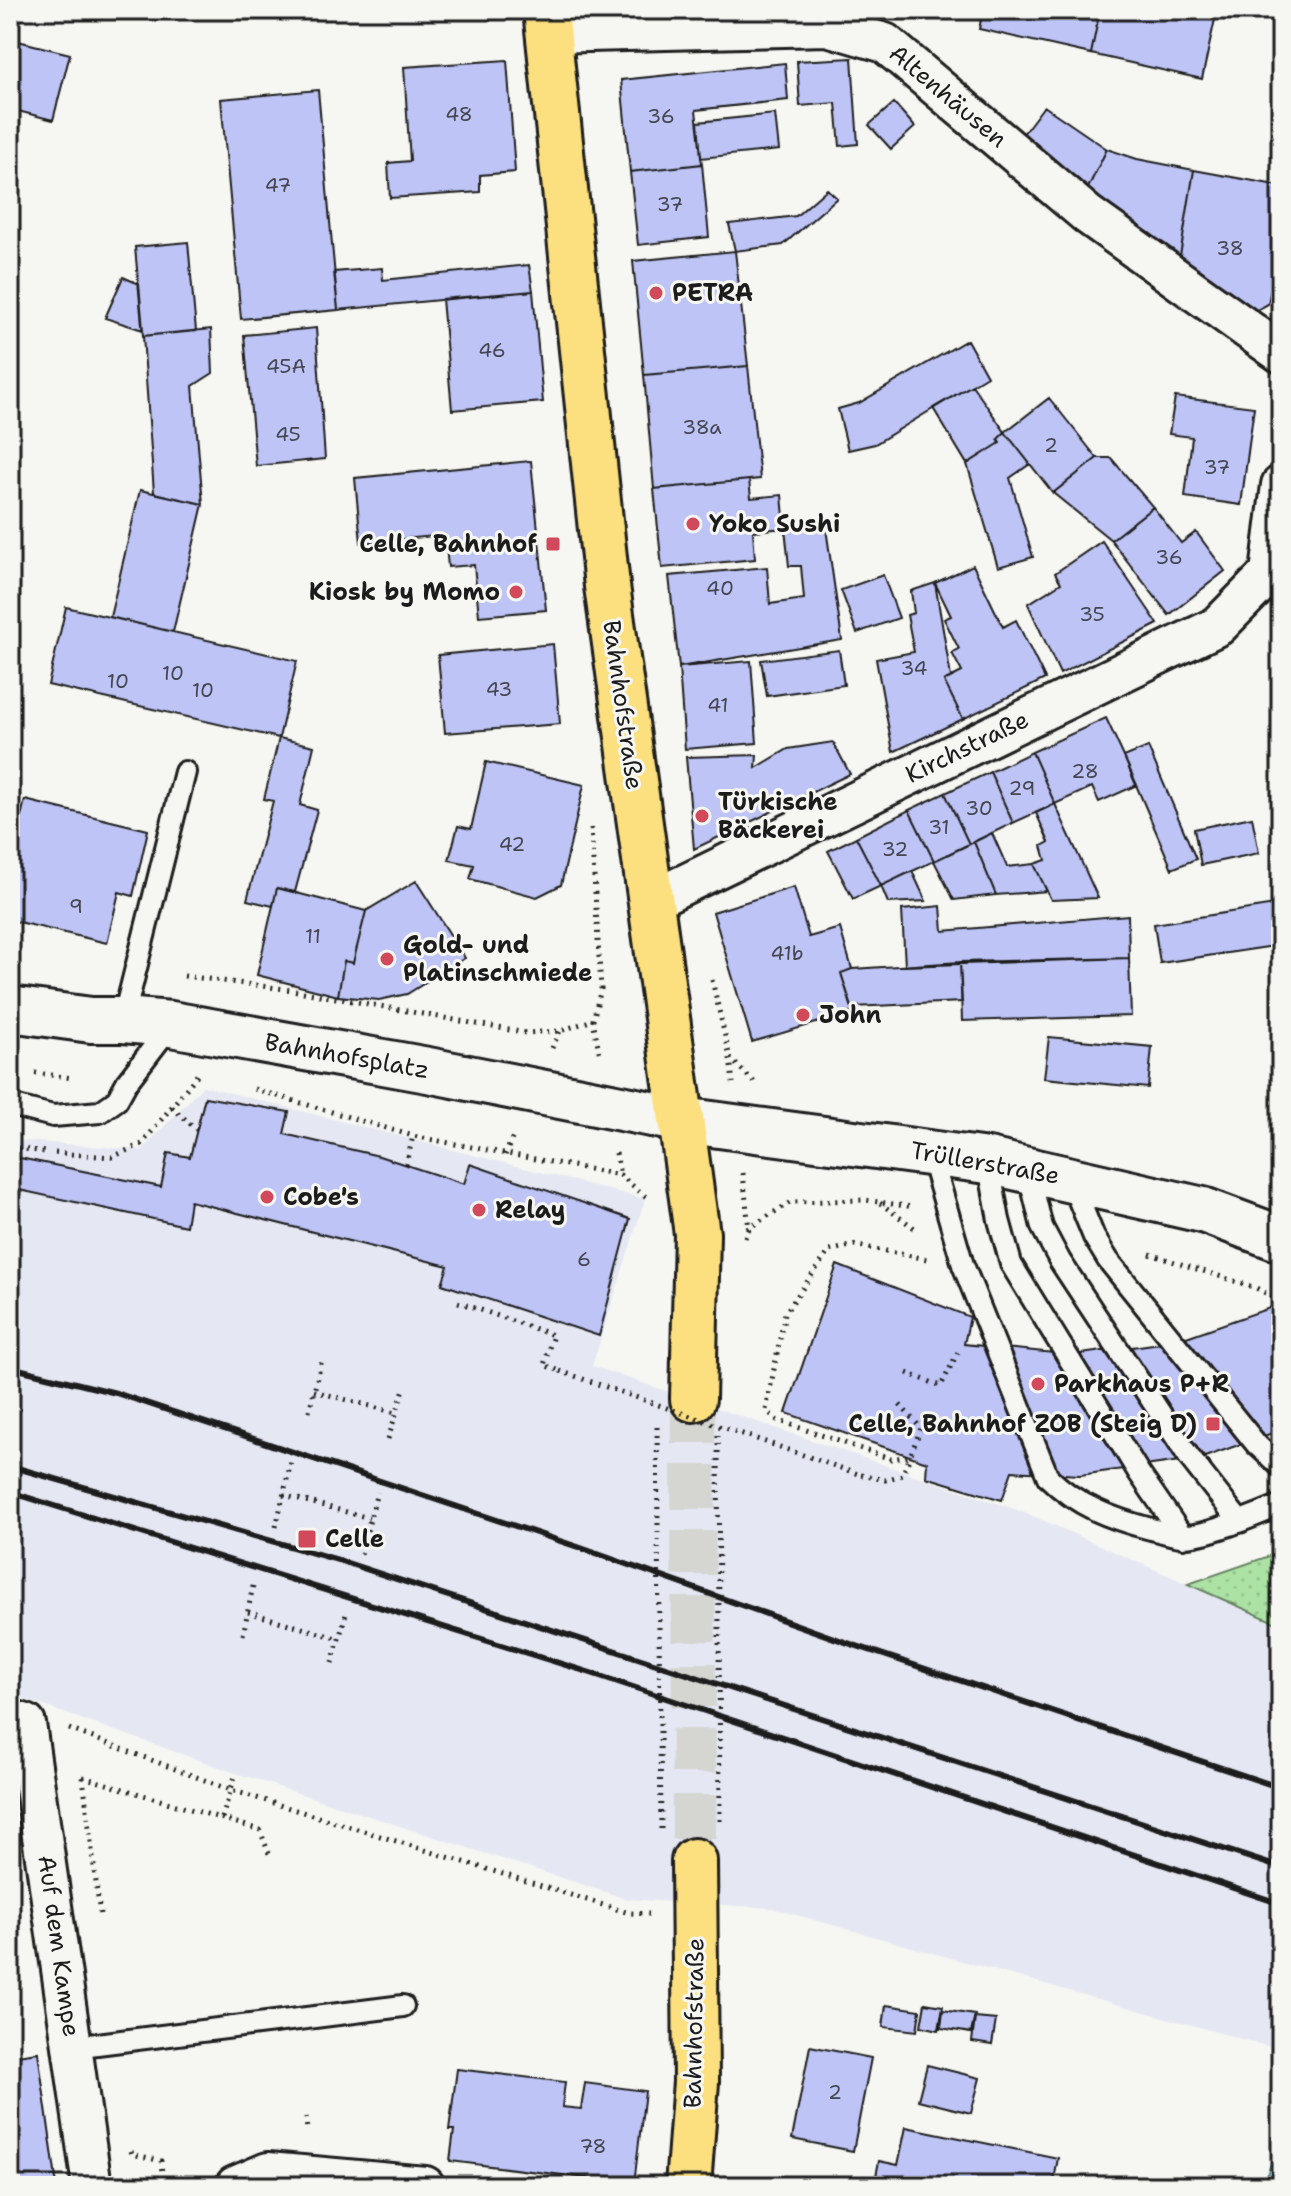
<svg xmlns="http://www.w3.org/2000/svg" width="1291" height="2196" font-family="'Shantell Sans',sans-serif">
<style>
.built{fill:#e5e7f3}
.grass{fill:url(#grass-dots);stroke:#647f60;stroke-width:2}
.water{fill:url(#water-rules);stroke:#5c8c93;stroke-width:2}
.building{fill:#bec4f6;stroke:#1c1c1c;stroke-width:2}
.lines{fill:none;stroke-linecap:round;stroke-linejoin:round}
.primary-tunnel{stroke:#d5d5d2;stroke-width:44;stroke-dasharray:44 22;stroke-linecap:butt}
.service-casing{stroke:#1c1c1c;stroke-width:26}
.minor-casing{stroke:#1c1c1c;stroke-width:44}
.tertiary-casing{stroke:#1c1c1c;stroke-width:50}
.primary-casing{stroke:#1c1c1c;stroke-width:50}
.path{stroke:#1c1c1c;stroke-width:5;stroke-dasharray:2 6;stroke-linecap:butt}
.service{stroke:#f6f6f2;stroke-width:20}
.minor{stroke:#f6f6f2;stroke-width:38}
.tertiary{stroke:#f6f6f2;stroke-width:44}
.primary{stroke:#fce080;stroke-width:44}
.rail{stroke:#1c1c1c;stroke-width:6}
.path-bridge{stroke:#1c1c1c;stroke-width:5;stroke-dasharray:2 6;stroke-linecap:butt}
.poi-dot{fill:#d1495b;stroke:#f6f6f2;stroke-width:3}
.labels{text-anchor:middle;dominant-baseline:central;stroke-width:6;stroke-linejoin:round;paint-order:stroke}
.number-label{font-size:20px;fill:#444652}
.street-label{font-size:24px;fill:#1c1c1c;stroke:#f6f6f2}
.poi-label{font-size:24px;font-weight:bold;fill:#1c1c1c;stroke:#f6f6f2;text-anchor:start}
</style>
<defs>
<pattern id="grass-dots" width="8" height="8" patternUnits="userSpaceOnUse" patternTransform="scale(2)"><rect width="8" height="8" fill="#ace2a4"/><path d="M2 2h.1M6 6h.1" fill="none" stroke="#93c18d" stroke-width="1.8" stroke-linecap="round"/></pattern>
<pattern id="water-rules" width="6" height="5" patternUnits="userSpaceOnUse" patternTransform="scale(2)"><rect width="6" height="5" fill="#87d7e3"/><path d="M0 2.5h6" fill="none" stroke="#74b8c2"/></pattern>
</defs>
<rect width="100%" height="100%" fill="#f6f6f2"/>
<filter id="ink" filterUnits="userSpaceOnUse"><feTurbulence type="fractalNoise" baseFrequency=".0125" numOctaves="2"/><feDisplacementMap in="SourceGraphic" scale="16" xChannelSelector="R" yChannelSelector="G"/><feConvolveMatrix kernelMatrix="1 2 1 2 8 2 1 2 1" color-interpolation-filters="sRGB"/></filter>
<g filter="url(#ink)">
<path class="built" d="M 203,1086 L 645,1199 L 592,1366 L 1026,1513 L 1281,1625 L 1281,2050 L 772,1908 L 627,1899 L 236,1773 L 10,1694 L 10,1140 L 142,1150 Z"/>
<path class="grass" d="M 1281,1552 L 1281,1625 L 1188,1584 Z"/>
<path class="water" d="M 1281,2140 L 1281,2186 L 1262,2186 Z"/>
<path class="building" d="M 10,10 L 18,10 L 19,41 L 10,39 Z
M 983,10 L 1100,10 L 1091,54 L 979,29 Z
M 1100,10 L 1217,10 L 1202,79 L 1091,54 Z
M 10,39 L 70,54 L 53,120 L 10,109 Z
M 852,58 L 858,144 L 840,146 L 836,103 L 800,106 L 797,61 Z
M 507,60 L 515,172 L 480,175 L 480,192 L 390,198 L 388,163 L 410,161 L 404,67 Z
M 785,63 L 788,100 L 696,110 L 702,164 L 630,172 L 621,80 Z
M 318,90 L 338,310 L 241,319 L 221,99 Z
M 894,103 L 915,127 L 891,149 L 869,125 Z
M 1044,106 L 1107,149 L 1086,192 L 1020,138 Z
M 775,114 L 779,150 L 701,158 L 698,122 Z
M 1107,149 L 1137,159 L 1194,170 L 1180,256 L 1086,192 Z
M 702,164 L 709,237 L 638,245 L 630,172 Z
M 1194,170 L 1281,186 L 1281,239 L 1268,304 L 1255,311 L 1180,256 Z
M 827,189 L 837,198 L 783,245 L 735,251 L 729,224 L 796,216 Z
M 188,242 L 196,331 L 143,336 L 135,247 Z
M 735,251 L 748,366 L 644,375 L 633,261 Z
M 529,265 L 533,291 L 338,310 L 334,272 L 382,268 L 383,280 Z
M 123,277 L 139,284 L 143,330 L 105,318 Z
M 533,291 L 543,402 L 452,410 L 442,299 Z
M 316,328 L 325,459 L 256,466 L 244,335 Z
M 211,329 L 213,373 L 193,386 L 203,504 L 154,493 L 143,336 Z
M 967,340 L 987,376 L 875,444 L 848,450 L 838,409 L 859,403 Z
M 748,366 L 760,479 L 654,489 L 644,375 Z
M 972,385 L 1005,432 L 998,439 L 1000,443 L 967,464 L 933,408 Z
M 1175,397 L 1254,407 L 1241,505 L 1185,497 L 1192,437 L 1169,434 Z
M 1049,398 L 1097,458 L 1053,493 L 1005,432 Z
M 1005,432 L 1030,464 L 1010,478 L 1033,557 L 998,567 L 967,464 L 1000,443 L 998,439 Z
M 1097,458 L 1111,458 L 1153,507 L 1111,540 L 1053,493 Z
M 531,461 L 546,610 L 479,616 L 474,565 L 448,567 L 445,535 L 361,543 L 355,478 Z
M 749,480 L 751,498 L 782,495 L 785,528 L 753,531 L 755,559 L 662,568 L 654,489 Z
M 140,490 L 203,504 L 173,632 L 110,617 Z
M 1153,507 L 1181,543 L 1196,532 L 1225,571 L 1169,615 L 1111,540 Z
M 825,521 L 842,640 L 679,667 L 669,576 L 767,567 L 770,604 L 804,599 L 801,566 L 789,566 L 785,528 Z
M 1102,541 L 1158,624 L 1060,674 L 1028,604 L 1061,583 L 1055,573 Z
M 973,565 L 1003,627 L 1016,620 L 1045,679 L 963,719 L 944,681 L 962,672 L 952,653 L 959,649 L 944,619 L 951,616 L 935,583 Z
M 883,575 L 899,618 L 857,633 L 841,590 Z
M 935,583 L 951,677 L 944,681 L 963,719 L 893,752 L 876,659 L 914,652 L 907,615 L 914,613 L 911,591 Z
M 66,607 L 297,661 L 279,738 L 48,685 Z
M 553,644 L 560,724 L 445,733 L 438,655 Z
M 839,650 L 844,685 L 767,696 L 761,660 Z
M 751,661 L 757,743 L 685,749 L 679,667 Z
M 1106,718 L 1137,785 L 1099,802 L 1092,787 L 1055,804 L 1032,752 Z
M 279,738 L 314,746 L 300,805 L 317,810 L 295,892 L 277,888 L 273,906 L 247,900 L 273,801 L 264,799 Z
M 833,742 L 850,774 L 694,849 L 686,757 L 757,755 L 756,768 L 788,749 Z
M 1148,747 L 1196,859 L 1172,869 L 1124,757 Z
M 1032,752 L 1055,804 L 1013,823 L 990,772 Z
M 486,762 L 584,785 L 561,885 L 537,897 L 470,879 L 474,865 L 449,860 L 458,826 L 471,829 Z
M 990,772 L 1013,823 L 969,844 L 945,793 Z
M 945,793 L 969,844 L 934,861 L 909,810 Z
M 25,800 L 148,830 L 133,896 L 119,892 L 107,943 L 10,920 L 10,862 Z
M 1055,804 L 1098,898 L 1051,900 L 1034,864 L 1046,860 L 1042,846 L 1049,842 L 1036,813 Z
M 909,810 L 934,861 L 881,886 L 856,837 Z
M 1252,817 L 1259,853 L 1201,865 L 1194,829 Z
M 992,833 L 1007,867 L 1034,864 L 1047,891 L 996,895 L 974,842 Z
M 856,837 L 881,886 L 853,899 L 828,851 Z
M 974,842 L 996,895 L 954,900 L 934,861 Z
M 912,871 L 926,901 L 888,903 L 881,886 Z
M 416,881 L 465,958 L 407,994 L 379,1000 L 338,996 L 344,961 L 353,963 L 366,911 Z
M 794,887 L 809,937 L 840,928 L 852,969 L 841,973 L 853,1012 L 752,1042 L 713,912 Z
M 277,888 L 366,911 L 353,963 L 344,961 L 338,996 L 257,975 Z
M 1281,904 L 1281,945 L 1160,963 L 1154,924 Z
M 941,906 L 943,931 L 1128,915 L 1129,958 L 905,966 L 902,910 Z
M 1129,958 L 1131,1016 L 962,1021 L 960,962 Z
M 960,962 L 962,1002 L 852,1007 L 841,973 L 852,969 Z
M 1049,1037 L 1152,1047 L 1148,1088 L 1044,1078 Z
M 205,1097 L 289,1112 L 284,1134 L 379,1156 L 464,1184 L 470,1164 L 630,1219 L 599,1336 L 442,1284 L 448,1266 L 190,1201 L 186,1226 L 10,1188 L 10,1156 L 161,1187 L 168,1153 L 190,1157 Z
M 837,1265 L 970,1317 L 964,1344 L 1074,1355 L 1175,1341 L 1281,1304 L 1281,1430 L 1202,1458 L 1080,1475 L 1012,1471 L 1002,1500 L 926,1477 L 927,1462 L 786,1413 Z
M 925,2003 L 943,2006 L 939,2030 L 921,2026 Z
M 886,2005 L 920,2010 L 917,2031 L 883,2027 Z
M 943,2010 L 975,2015 L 971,2033 L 941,2028 Z
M 975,2018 L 996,2020 L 992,2045 L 972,2042 Z
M 810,2046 L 871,2058 L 853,2151 L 792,2139 Z
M 38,2052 L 57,2186 L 10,2186 L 10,2056 Z
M 927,2065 L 980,2078 L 971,2113 L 918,2100 Z
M 457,2069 L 565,2082 L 562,2107 L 581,2109 L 585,2083 L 645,2091 L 634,2184 L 450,2161 L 454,2130 L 449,2130 Z
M 906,2127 L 1058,2158 L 1053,2186 L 874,2186 L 879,2161 L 898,2165 Z"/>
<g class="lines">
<path class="primary-tunnel" d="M 693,1399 L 694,1861"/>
<defs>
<path id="service" d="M 123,1020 L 185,772
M 10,1105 L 53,1116 L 100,1112 L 117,1100 L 127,1082 L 170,1026
M 930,1152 L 963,1265 L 1048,1477 C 1077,1506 1112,1519 1151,1529 C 1161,1531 1171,1535 1181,1536 C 1203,1538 1259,1514 1281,1505
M 988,1161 L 999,1220 L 1011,1264 L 1139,1473 L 1183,1537
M 1028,1170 L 1042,1227 L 1060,1261 L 1189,1457 L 1240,1522
M 1072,1183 L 1094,1237 L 1108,1260 L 1257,1445 L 1281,1467
M 73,2047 L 403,2006"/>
<path id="minor" d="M 549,33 L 827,26 L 885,43 L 1088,215 L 1281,353
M 1281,485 L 1270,573 L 1281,584
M 650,901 L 1218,626 L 1270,573
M 10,1719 L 26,1724 L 92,2186
M 235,2186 L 268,2172 L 425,2186"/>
<path id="tertiary" d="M 10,1009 L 91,1020 L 123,1020 L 171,1024 L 428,1070 L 682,1120 L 988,1161 L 1203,1210 L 1281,1239"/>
<path id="primary" d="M 546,10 L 607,586 L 697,1234 L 693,1399
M 688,2186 L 696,2082 L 694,1861"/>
</defs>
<use href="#service" class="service-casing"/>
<use href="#minor" class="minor-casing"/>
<use href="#tertiary" class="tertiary-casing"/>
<use href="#primary" class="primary-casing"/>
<path class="path" d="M 591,828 L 601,989 L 593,1020 L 600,1056
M 184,976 L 292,990 L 526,1033 L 560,1031 L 593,1020
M 712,980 L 730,1058 L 733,1083
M 552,1048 L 560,1031
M 730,1058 L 754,1082
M 35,1073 L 73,1078
M 254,1089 L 413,1136 L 620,1175 L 646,1197
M 172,1107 L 197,1130
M 10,1147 L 45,1152
M 55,1153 L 112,1157 L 142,1144 L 197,1075
M 616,1153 L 620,1175
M 505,1155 L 514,1134
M 406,1165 L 413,1136
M 743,1173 L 749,1229 L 745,1238
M 880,1203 L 917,1230
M 747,1229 L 791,1202 L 865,1200 L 913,1207
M 1150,1254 L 1256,1288 L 1281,1301
M 458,1302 L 553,1335 L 544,1365 L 560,1371
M 907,1373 L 941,1386 L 960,1348
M 314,1391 L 396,1413
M 900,1405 L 921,1428 L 910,1456 L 891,1459 L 777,1420 L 766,1410 L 785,1313 L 829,1251 L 854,1245 L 927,1259
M 309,1411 L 322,1360
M 657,1427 L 661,1829
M 718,1435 L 720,1825
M 388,1439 L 404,1389
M 861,1475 L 885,1480 L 902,1475 L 910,1457
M 283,1495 L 369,1518
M 276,1527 L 291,1462
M 361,1554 L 377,1492
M 248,1612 L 340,1639
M 243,1635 L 254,1581
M 332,1663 L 347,1611
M 69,1729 L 231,1790 L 629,1913 L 649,1914
M 83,1777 L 100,1915
M 83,1777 L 260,1830 L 271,1859
M 222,1818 L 236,1773
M 306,2117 L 307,2132
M 131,2151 L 132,2154 L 161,2161 L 163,2186"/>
<use href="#service" class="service"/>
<use href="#minor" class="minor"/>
<use href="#tertiary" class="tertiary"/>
<use href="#primary" class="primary"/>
<path class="rail" d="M 10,1367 L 116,1393 L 581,1548 L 848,1643 L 1281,1788
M 10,1466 L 338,1560 L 1281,1868
M 10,1492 L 591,1673 L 1281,1904"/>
<path class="path-bridge" d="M 560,1371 L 861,1475"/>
</g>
</g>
<g class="poi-dot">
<circle cx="656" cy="293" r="8"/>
<circle cx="693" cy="524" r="8"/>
<rect x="545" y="536" width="16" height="16" rx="4"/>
<circle cx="516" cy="592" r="8"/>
<circle cx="702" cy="816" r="8"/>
<circle cx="387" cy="959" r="8"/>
<circle cx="803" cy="1015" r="8"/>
<circle cx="267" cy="1197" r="8"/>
<circle cx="479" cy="1210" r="8"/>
<circle cx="1038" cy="1384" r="8"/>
<rect x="1205" y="1416" width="16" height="16" rx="4"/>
<rect x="297" y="1529" width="20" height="20" rx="4"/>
</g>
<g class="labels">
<g class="number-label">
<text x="459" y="114">48</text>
<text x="661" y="116">36</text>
<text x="278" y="185">47</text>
<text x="670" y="204">37</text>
<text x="1230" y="248">38</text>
<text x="492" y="350">46</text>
<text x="286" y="366">45A</text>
<text x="702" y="427">38a</text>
<text x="288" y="434">45</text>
<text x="1051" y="445">2</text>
<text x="1217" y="467">37</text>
<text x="1169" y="557">36</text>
<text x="720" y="588">40</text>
<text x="1092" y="614">35</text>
<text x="914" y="668">34</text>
<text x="173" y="673">10</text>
<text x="118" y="681">10</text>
<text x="499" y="689">43</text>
<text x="203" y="690">10</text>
<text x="718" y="705">41</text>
<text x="1085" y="771">28</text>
<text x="1022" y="788">29</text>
<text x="979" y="808">30</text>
<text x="939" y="827">31</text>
<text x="512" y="844">42</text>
<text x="895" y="849">32</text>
<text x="76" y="906">9</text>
<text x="313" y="936">11</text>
<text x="787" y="953">41b</text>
<text x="584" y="1259">6</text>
<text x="835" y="2092">2</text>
<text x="593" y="2146">78</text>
</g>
<g class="street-label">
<text transform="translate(948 96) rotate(40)">Altenhäusen</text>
<text transform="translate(623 705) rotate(82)">Bahnhofstraße</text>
<text transform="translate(967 747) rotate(-26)">Kirchstraße</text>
<text transform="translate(347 1056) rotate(10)">Bahnhofsplatz</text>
<text transform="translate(985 1163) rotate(10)">Trüllerstraße</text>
<text transform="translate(59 1946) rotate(82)">Auf dem Kampe</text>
<text transform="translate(694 2023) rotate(-89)">Bahnhofstraße</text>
</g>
<g class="poi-label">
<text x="672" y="293">PETRA</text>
<text x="709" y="524">Yoko Sushi</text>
<text x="537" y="544" text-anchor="end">Celle, Bahnhof</text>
<text x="500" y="592" text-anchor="end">Kiosk by Momo</text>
<text x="718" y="802">Türkische<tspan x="718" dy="28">Bäckerei</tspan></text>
<text x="403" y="945">Gold- und<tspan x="403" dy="28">Platinschmiede</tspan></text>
<text x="819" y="1015">John</text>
<text x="283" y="1197">Cobe's</text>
<text x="495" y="1210">Relay</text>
<text x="1054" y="1384">Parkhaus P+R</text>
<text x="1197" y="1424" text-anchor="end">Celle, Bahnhof ZOB (Steig D)</text>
<text x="325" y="1539">Celle</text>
</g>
</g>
<rect width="1291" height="2196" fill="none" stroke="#f6f6f2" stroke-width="40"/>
<rect x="20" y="20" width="1251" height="2156" fill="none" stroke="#1c1c1c" stroke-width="3" filter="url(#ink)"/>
</svg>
